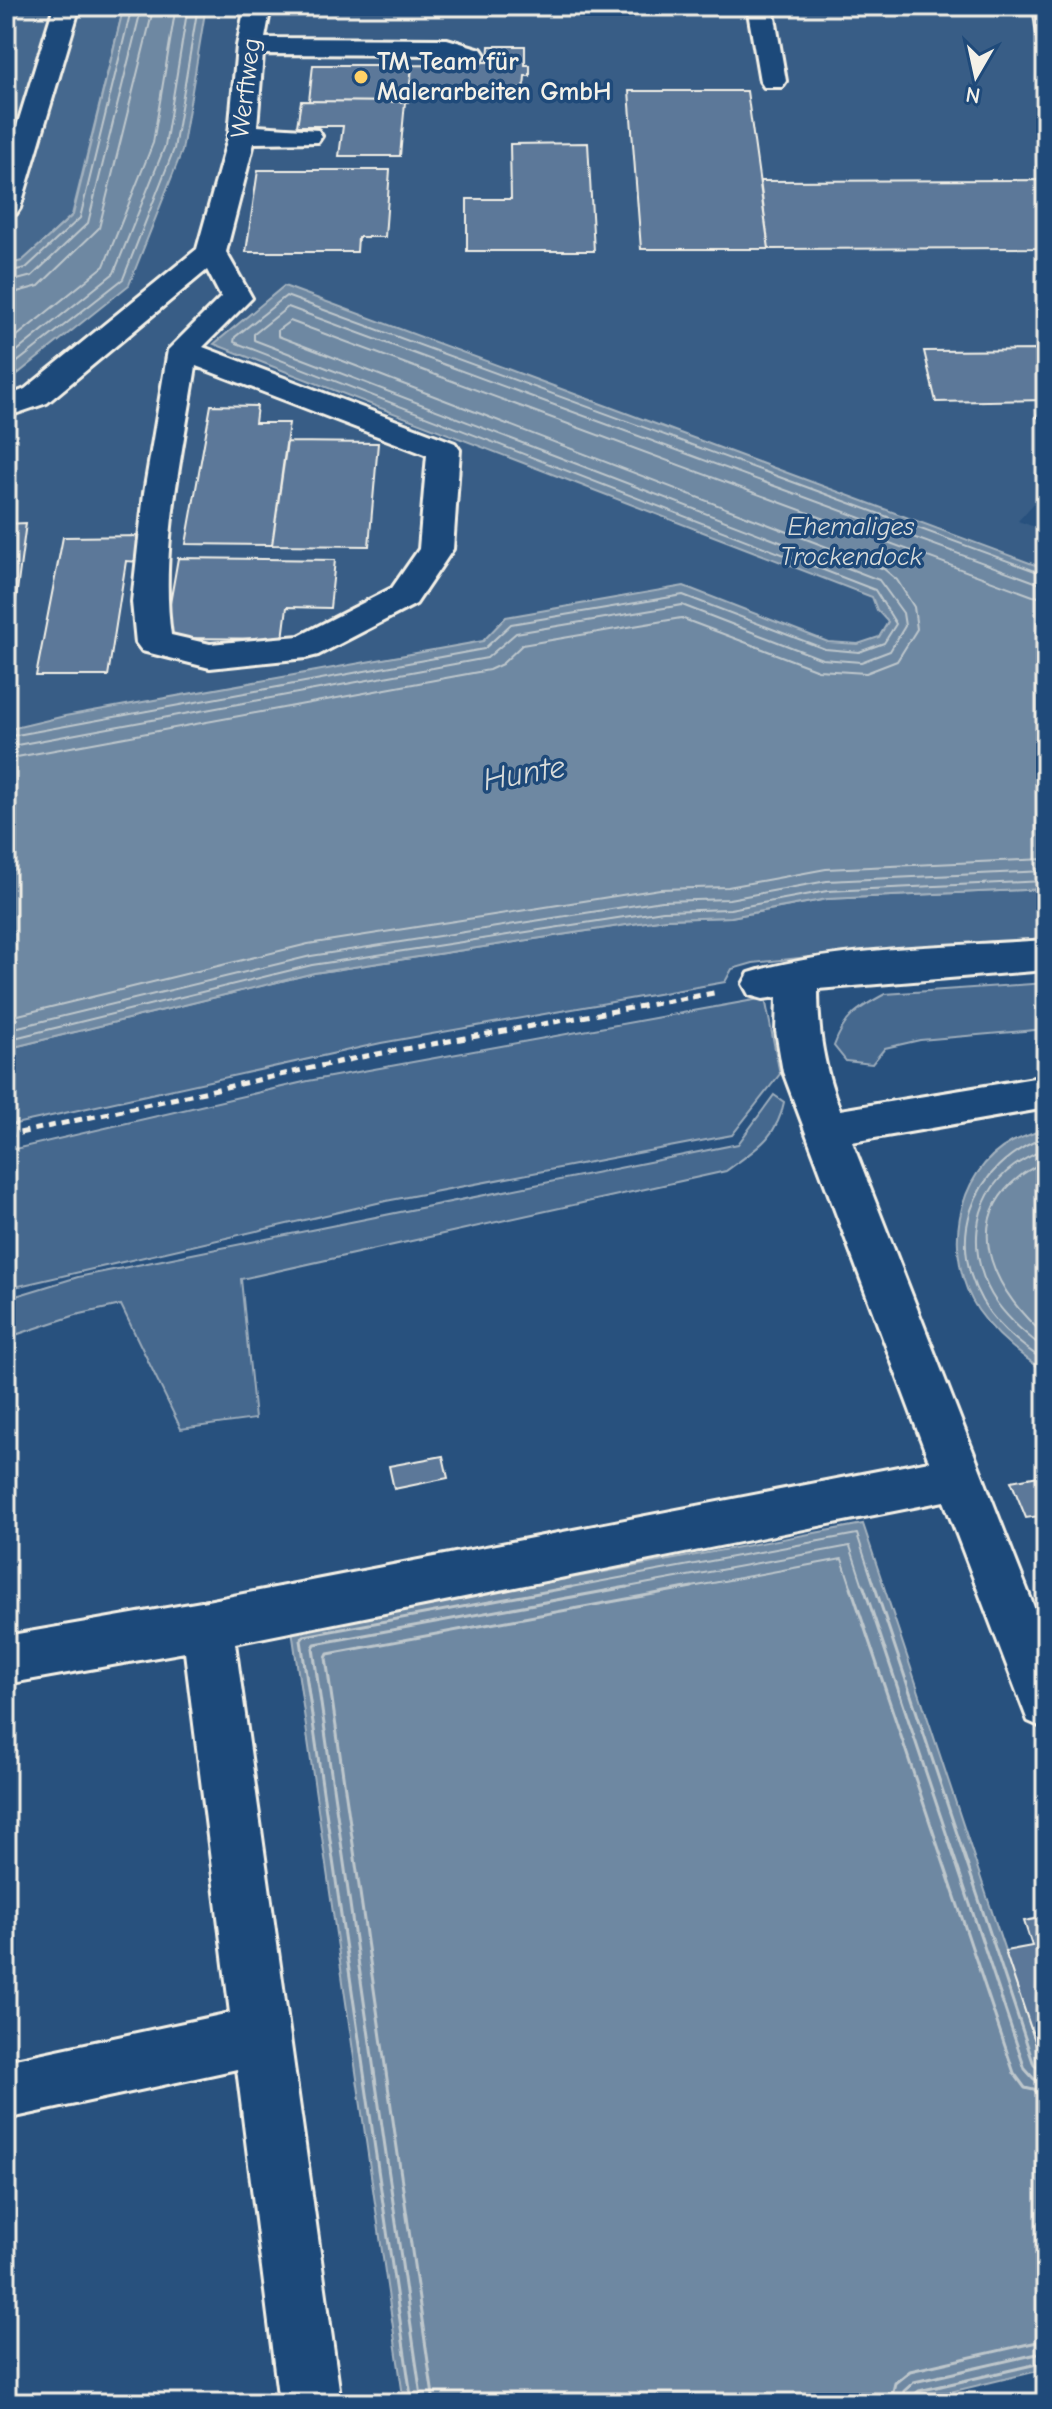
<svg xmlns="http://www.w3.org/2000/svg" width="1052" height="2409" font-family="'Comic Neue',sans-serif">
<style>
.built{fill:#375d86}
.green{fill:#45688e;stroke:#9cacbb;stroke-width:2}
.water{fill:#6e88a2;stroke:#a4b2be;stroke-width:2}
.lines{fill:none;stroke-linecap:round;stroke-linejoin:round}
.shore-far1{stroke:#bec7cc;stroke-width:2}
.shore{stroke:#bec7cc;stroke-width:3}
.building{fill:#5b7899;stroke:#f4f1e8;stroke-width:2}
.minor-casing{stroke:#f4f1e8;stroke-width:6}
.path{stroke:#f4f1e8;stroke-width:5;stroke-dasharray:8 6;stroke-linecap:butt}
.minor{fill:#1f4a7a;fill-rule:evenodd}
.rail{stroke:#f4f1e8;stroke-width:5;stroke-dasharray:10 5;stroke-linecap:butt}
.poi-dot{fill:#ffd166;stroke:#1f4a7a;stroke-width:3}
.labels{text-anchor:middle;dominant-baseline:central;stroke-width:7;stroke-linejoin:round;paint-order:stroke}
.far-poi-label{font-size:26px;font-weight:bold;fill:#f4f1e8;stroke:#1f4a7a;text-anchor:start}
.far-street-label{font-size:26px;fill:#f4f1e8;stroke:#1f4a7a}
.far-water-label{font-size:26px;font-style:italic;fill:#d9dcda;stroke:#1f4a7a}
.water-label{font-size:32px;font-style:italic;fill:#d9dcda;stroke:#1f4a7a}
</style>
<rect width="100%" height="100%" fill="#28517e"/>
<filter id="ink" filterUnits="userSpaceOnUse"><feTurbulence type="fractalNoise" baseFrequency=".0125" numOctaves="2"/><feDisplacementMap in="SourceGraphic" scale="16" xChannelSelector="R" yChannelSelector="G"/><feConvolveMatrix kernelMatrix="1 2 1 2 8 2 1 2 1" color-interpolation-filters="sRGB"/></filter>
<g filter="url(#ink)">
<path class="built" d="M 206,6 L 1046,6 L 1046,490 L 1018,521 L 1046,531 L 1046,569 L 937,527 L 877,610 L 888,622 L 879,637 L 858,644 L 828,642 L 684,586 L 506,617 L 483,641 L 65,716 L 6,730 L 6,379 L 15,376 L 182,151 Z"/>
<path class="green" d="M 6,6 L 124,6 L 72,215 L 22,262 L 6,265 Z
M 1046,889 L 1046,938 L 856,952 L 753,963 L 732,969 L 725,982 L 381,1043 L 6,1126 L 6,1049 L 314,973 L 665,919 L 731,917 L 827,899 Z
M 1046,983 L 1046,1029 L 920,1040 L 885,1048 L 872,1064 L 846,1061 L 834,1046 C 845,1016 857,1009 885,994 Z
M 765,998 L 780,1074 L 732,1135 L 386,1201 L 6,1289 L 6,1151 L 308,1081 Z
M 774,1095 L 784,1102 C 777,1139 754,1150 726,1171 L 241,1279 L 255,1419 L 181,1429 L 121,1305 L 76,1315 L 6,1338 L 6,1299 L 78,1277 L 738,1144 Z"/>
<path class="water" d="M 124,6 L 206,6 L 182,151 L 129,285 L 15,376 L 6,379 L 6,265 L 22,261 L 73,215 Z
M 284,286 L 1046,569 L 1046,889 L 827,899 L 731,917 L 665,919 L 314,973 L 6,1049 L 6,730 L 65,716 L 483,641 L 506,617 L 684,586 L 828,642 L 858,644 L 879,637 L 888,622 L 877,610 L 872,597 L 214,344 Z
M 1046,1128 L 1046,1372 C 1020,1355 996,1336 978,1310 C 943,1258 953,1173 1012,1142 C 1022,1137 1035,1133 1046,1128 Z
M 863,1524 L 1046,2074 L 1046,2369 L 905,2403 L 404,2403 L 292,1630 Z"/>
<g class="lines">
<path class="shore-far1" d="M 6,272 L 26,268 L 80,218 L 132,6
M 6,283 L 32,276 L 88,223 L 142,6
M 6,295 L 39,286 L 99,228 L 154,6
M 6,345 L 104,266 L 153,143 L 176,6
M 6,360 L 114,273 L 165,146 L 188,6
M 6,371 L 123,279 L 174,149 L 198,6
M 6,737 L 484,649 L 511,624 L 683,595 L 825,649 L 859,652 L 884,643 L 896,624 L 875,590 L 234,342 L 235,337 L 286,296 L 1046,575
M 6,747 L 487,658 L 516,633 L 682,605 L 822,659 L 861,662 L 890,651 L 905,626 L 903,613 L 879,580 L 254,340 L 254,334 L 288,307 L 1046,586
M 6,759 L 489,670 L 502,664 L 522,645 L 681,618 L 818,670 L 866,673 L 897,661 L 917,629 L 914,607 L 897,580 L 884,569 L 278,336 L 278,330 L 290,321 L 1033,596 L 1046,598
M 6,1018 L 308,944 L 660,889 L 728,887 L 826,869 L 1046,859
M 6,1030 L 311,956 L 662,901 L 729,899 L 827,881 L 1046,871
M 6,1040 L 312,965 L 663,911 L 730,909 L 827,891 L 1046,881
M 1046,1137 C 970,1164 941,1245 990,1313 C 1005,1333 1025,1348 1046,1362
M 1046,1148 C 1035,1154 1024,1159 1014,1166 C 969,1198 967,1260 997,1303 C 1011,1322 1028,1336 1046,1350
M 1046,1161 C 1037,1166 1027,1170 1019,1177 C 957,1226 999,1297 1046,1336
M 560,1589 L 857,1534 L 875,1589
M 617,1589 L 850,1546 L 864,1589
M 681,1589 L 842,1559 L 852,1589"/>
<path class="shore" d="M 851,1587 L 1014,2073 L 1025,2088 L 1046,2093
M 864,1587 L 1025,2069 L 1034,2079 L 1046,2081
M 875,1587 L 1034,2065 L 1043,2071
M 412,2403 L 301,1640 L 304,1636 L 571,1587
M 422,2403 L 313,1648 L 315,1644 L 627,1587
M 434,2403 L 326,1658 L 328,1654 L 692,1587
M 890,2403 L 895,2383 L 910,2371 L 1046,2340
M 902,2403 L 904,2391 L 914,2382 L 1046,2352
M 912,2403 L 913,2396 L 919,2391 L 1046,2362"/>
</g>
<path class="building" d="M 1032,6 L 1046,6 L 1046,49 L 1038,49 Z
M 489,46 L 525,46 L 525,65 L 530,65 L 530,76 L 525,76 L 524,89 L 410,88 L 412,65 L 469,66 L 469,62 L 488,62 Z
M 313,65 L 412,65 L 408,102 L 309,101 Z
M 629,91 L 747,91 L 769,249 L 641,249 Z
M 301,101 L 405,102 L 400,156 L 339,156 L 343,126 L 297,126 Z
M 588,143 L 594,251 L 467,251 L 467,199 L 511,199 L 510,144 Z
M 258,170 L 390,170 L 385,237 L 358,237 L 357,252 L 246,252 Z
M 1046,180 L 1046,248 L 769,249 L 760,181 Z
M 1046,350 L 1046,400 L 936,402 L 924,351 Z
M 211,405 L 257,406 L 255,423 L 289,423 L 272,545 L 186,544 Z
M 287,442 L 378,443 L 369,546 L 272,545 Z
M 26,523 L 15,606 L 6,606 L 6,524 Z
M 144,536 L 140,562 L 126,561 L 108,676 L 36,676 L 63,537 Z
M 178,558 L 335,560 L 330,608 L 287,607 L 283,639 L 164,638 Z
M 443,1456 L 448,1478 L 394,1489 L 389,1466 Z
M 1044,1475 L 1046,1515 L 1026,1518 L 1011,1481 Z
M 1046,1917 L 1046,2074 L 1005,1951 L 1032,1946 L 1024,1921 Z"/>
<g class="lines">
<defs>
<path id="minor" d="M 54,6 L 80,6 L 20,208 L 16,214 L 6,217 L 6,162 Z
M 245,6 L 271,6 L 265,38 L 447,39 L 481,49 L 485,55 L 481,61 L 472,63 L 445,55 L 263,54 L 257,126 L 318,130 L 322,136 L 318,142 L 254,143 L 226,252 L 252,298 L 203,347 L 455,443 L 460,450 L 453,549 L 416,604 L 318,655 L 306,658 L 210,668 L 142,651 L 136,643 L 132,602 L 144,493 L 168,350 L 221,297 L 207,270 L 47,403 L 6,417 L 6,397 L 25,389 L 197,249 L 229,134 L 237,46 ZM 196,366 L 427,455 L 419,549 L 392,588 L 299,636 L 210,644 L 171,635 C 159,550 183,451 196,366 Z
M 747,6 L 773,6 L 786,81 L 782,87 L 764,87 L 760,81 Z
M 1046,940 L 1046,970 L 818,989 C 818,1033 824,1069 840,1110 L 1046,1076 L 1046,1108 L 852,1142 L 1046,1638 L 1046,1729 L 1028,1721 L 944,1501 L 235,1643 L 341,2403 L 279,2403 L 237,2069 L 6,2119 L 6,2061 L 230,2013 L 185,1652 L 6,1684 L 6,1636 L 207,1601 L 929,1461 L 783,1072 L 776,1031 L 777,997 L 763,999 L 749,995 L 743,984 L 749,973 C 836,946 954,947 1046,940 Z"/>
</defs>
<use href="#minor" class="minor-casing"/>
<path class="path" d="M 6,1136 L 361,1057 L 719,992"/>
<use href="#minor" class="minor"/>
<path class="rail" d="M 1036,415 L 1046,419"/>
</g>
</g>
<circle class="poi-dot" cx="361" cy="77" r="8"/>
<g class="labels">
<g class="far-poi-label">
<text x="377" y="62">TM Team für<tspan x="377" dy="30">Malerarbeiten GmbH</tspan></text>
</g>
<g class="far-street-label">
<text transform="translate(246 88) rotate(-83)">Werftweg</text>
</g>
<g class="far-water-label">
<text x="851" y="527">Ehemaliges<tspan x="851" dy="30">Trockendock</tspan></text>
</g>
<g class="water-label">
<text transform="translate(524 773) rotate(-10)">Hunte</text>
</g>
</g>
<rect width="1052" height="2409" fill="none" stroke="#1f4a7a" stroke-width="32"/>
<rect x="16" y="16" width="1020" height="2377" fill="none" stroke="#f4f1e8" stroke-width="3" filter="url(#ink)"/>
<g transform="translate(976 76) rotate(189)" stroke="#1f4a7a" stroke-width="6" paint-order="stroke">
<path d="M0-6L14 30L0 20L-14 30Z" fill="#f4f1e8"/>
<text y="-12" font-size="22" font-weight="bold" text-anchor="middle" fill="#f4f1e8">N</text>
</g>
</svg>
